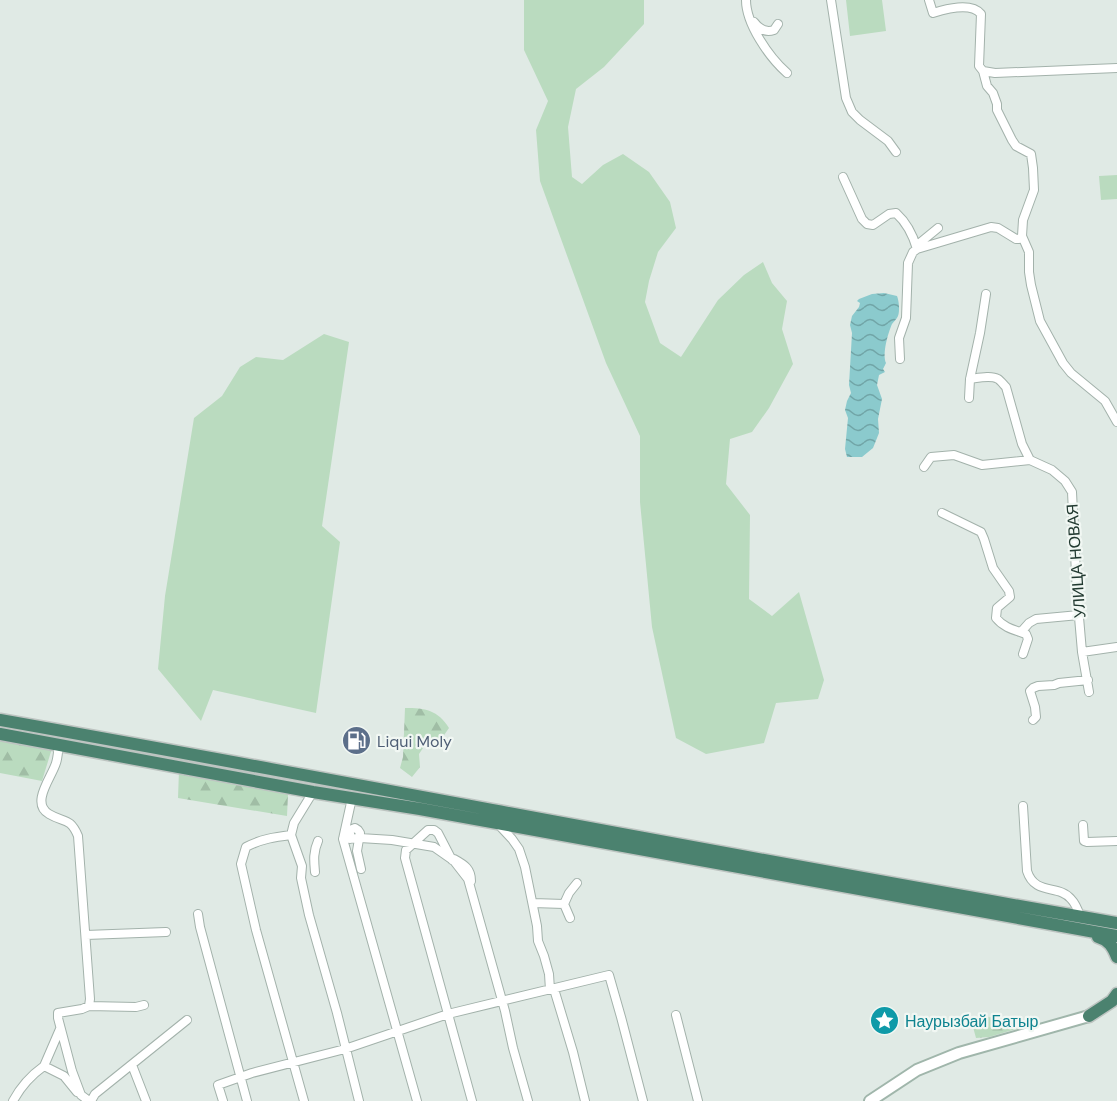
<svg xmlns="http://www.w3.org/2000/svg" width="1117" height="1101" font-family="'DM Sans',sans-serif">
<style>
.grass{fill:#badbbf}
.forest{fill:url(#forest-firs)}
.water{fill:url(#water-waves)}
.lines{fill:none;stroke-linecap:round;stroke-linejoin:round}
.minor-casing{stroke:#a3b2ab;stroke-width:10}
.secondary-casing{stroke:#a0b6ab;stroke-width:14}
.trunk-casing{stroke:#bdc4c1;stroke-width:15}
.minor{stroke:#fff;stroke-width:8}
.secondary{stroke:#fff;stroke-width:10}
.trunk{stroke:#4b826f;stroke-width:12}
.labels{text-anchor:middle;dominant-baseline:central;stroke-width:4.5;stroke-linejoin:round;paint-order:stroke}
.street-label{font-size:16px;fill:#223a31;stroke:#f1f7f3}
.service-label{font-size:16px;fill:#4e5e75;stroke:#f1f7f3;text-anchor:start}
.culture-label{font-size:16px;fill:#0d838f;stroke:#f1f7f3;text-anchor:start}
</style>
<defs>
<pattern id="forest-firs" width="22" height="20" patternUnits="userSpaceOnUse" patternTransform="scale(1.5)"><rect width="22" height="20" fill="#badbbf"/><path d="M5 1l3.5 6h-7zM16 11l3.5 6h-7z" fill="#a0bda5"/></pattern>
<pattern id="water-waves" width="16" height="10" patternUnits="userSpaceOnUse" patternTransform="scale(1.5)"><rect width="16" height="10" fill="#8bcacd"/><path d="M0 5q4-4 8 0t8 0" fill="none" stroke="#71a5a7"/></pattern>
</defs>
<rect width="100%" height="100%" fill="#e0eae5"/>
<path class="grass" d="M 524,0 L 644,0 L 644,24 L 604,67 L 576,89 L 568,127 L 572,177 L 582,184 L 603,165 L 623,154 L 649,172 L 670,202 L 676,228 L 658,252 L 649,281 L 645,302 L 660,343 L 681,357 L 718,300 L 744,275 L 763,262 L 772,283 L 787,301 L 782,329 L 793,364 L 769,408 L 752,432 L 730,439 L 726,484 L 750,515 L 749,599 L 772,616 L 799,592 L 824,680 L 818,699 L 776,703 L 764,743 L 706,754 L 676,738 L 652,627 L 640,502 L 640,436 L 606,363 L 540,181 L 536,130 L 548,101 L 524,50 Z
M 846,0 L 882,0 L 886,31 L 850,36 Z
M 1117,175 L 1117,199 L 1101,200 L 1099,176 Z
M 324,334 L 349,342 L 322,526 L 340,542 L 316,713 L 213,690 L 201,721 L 158,669 L 165,596 L 194,418 L 222,396 L 240,367 L 256,357 L 283,360 Z"/>
<path class="forest" d="M 405,708 C 425,708 438,710 449,728 L 442,738 L 423,748 L 419,754 L 420,767 L 412,777 L 400,768 L 403,757 Z
M 0,736 L 53,745 L 42,781 L 0,773 Z
M 179,770 L 286,790 L 288,795 L 287,816 L 178,798 Z
M 982,1017 C 999,1018 1017,1016 1033,1024 L 989,1037 L 976,1038 L 973,1027 Z"/>
<path class="water" d="M 884,293 L 897,296 C 899,301 900,311 898,316 C 897,319 894,321 892,324 C 888,333 882,354 886,363 L 883,369 L 885,372 L 879,375 L 877,385 L 882,399 L 878,419 L 879,433 L 873,448 L 862,457 L 847,457 L 845,449 L 848,418 L 845,410 L 847,401 L 851,393 L 849,385 L 852,333 L 850,325 L 852,316 L 859,307 L 860,303 L 857,301 L 859,299 L 872,294 Z"/>
<g class="lines">
<defs>
<path id="minor" d="M 746,0 C 746,24 769,57 787,73
M 831,0 L 846,98 L 852,112 L 860,120 L 888,141 L 896,152
M 929,0 L 933,13 C 946,9 971,2 981,14 L 979,66 L 983,71 L 987,86 L 993,93 L 997,104 L 997,110 L 1012,140 L 1016,146 L 1031,154 L 1033,168 L 1034,190 L 1023,220 L 1022,236 L 1029,252 L 1029,272 L 1031,285 L 1040,321 L 1063,363 L 1071,373 L 1105,401 L 1117,422
M 754,22 C 759,29 765,33 774,30 L 778,24
M 983,71 L 995,73 L 1117,68
M 843,177 L 862,219 L 867,224 L 873,225 L 889,214 L 896,213 C 906,222 913,235 917,249 L 991,227 L 998,228 L 1016,239 L 1019,239 L 1022,236
M 916,246 L 938,228
M 900,359 L 899,338 L 906,318 L 908,263 L 913,252 L 917,249
M 970,379 C 978,378 991,375 998,379 C 1000,380 1004,385 1006,387 L 1022,444 L 1030,460 L 1052,470 L 1065,481 L 1072,492 L 1077,594 L 1082,652 L 1089,692
M 969,398 L 970,379 L 980,333 L 986,294
M 924,467 L 931,457 L 954,455 L 982,465 L 1030,460
M 942,513 L 981,532 L 984,539 L 993,568 L 1009,591 L 1010,597 L 997,608 L 996,618 C 1004,628 1015,630 1026,634 L 1028,639 L 1023,654
M 1021,632 L 1029,623 L 1036,619 L 1079,615
M 1082,652 L 1117,647
M 1033,720 L 1036,717 L 1035,707 L 1030,691 L 1033,688 L 1038,686 L 1054,685 L 1059,683 L 1088,680
M 59,744 C 58,750 58,757 56,763 C 52,777 30,803 49,814 C 64,823 70,817 78,836 L 90,999 L 89,1006 L 82,1009 L 58,1013 L 58,1018 L 72,1071 L 81,1095 L 89,1101
M 313,792 L 294,823 L 291,835 L 302,866 L 301,878 L 309,915 L 337,1013 L 359,1101
M 352,798 L 343,839 L 417,1101
M 1023,806 L 1027,871 C 1035,896 1059,884 1071,899 C 1076,904 1078,910 1080,916
M 498,824 L 512,839 L 519,849 L 525,867 L 537,926 L 538,941 L 544,956 L 549,974 L 550,990
M 1083,825 L 1084,841 L 1087,842 L 1117,841
M 291,835 C 275,837 261,839 246,847 L 241,864 L 256,930 L 304,1101
M 343,839 L 360,838 L 392,840 L 434,847 L 454,861 L 468,879 L 505,1011 L 513,1048 L 528,1101
M 350,839 L 350,830 L 355,828 L 358,830 L 360,833 L 357,851 L 361,869
M 315,872 C 314,861 313,852 318,841
M 471,881 C 471,869 465,865 454,859 L 452,860 L 438,833 L 434,830 L 428,830 L 406,850 L 405,858 L 472,1101
M 533,903 L 564,904 L 569,893 L 577,883
M 564,904 L 570,918
M 198,914 L 200,927 L 247,1101
M 86,935 L 166,932
M 554,989 L 573,1052 L 585,1101
M 89,1006 L 136,1007 L 144,1005
M 676,1015 L 698,1101
M 132,1065 L 146,1101
M 44,1066 L 60,1029
M 13,1101 C 21,1086 30,1076 44,1066 L 64,1076 L 77,1092
M 91,1101 L 95,1094 L 187,1020
M 223,1101 L 218,1085 L 252,1073 L 345,1049 L 448,1014 L 609,975 L 621,1017 L 643,1101"/>
<path id="secondary" d="M 870,1101 L 917,1070 L 959,1053 L 1089,1016"/>
<path id="trunk" d="M 0,720 C 373,786 744,859 1117,923
M 0,734 L 313,792 L 420,809 L 1117,936
M 1098,937 C 1109,940 1113,947 1117,957
M 1089,1016 L 1112,1001 L 1117,994"/>
</defs>
<use href="#minor" class="minor-casing"/>
<use href="#secondary" class="secondary-casing"/>
<use href="#trunk" class="trunk-casing"/>
<use href="#minor" class="minor"/>
<use href="#secondary" class="secondary"/>
<use href="#trunk" class="trunk"/>
</g>
<defs>
<symbol id="fuel-disc" viewBox="-11 -11 22 22"><circle r="9.5" fill="#5c6f8a" stroke="#f1f7f3"/><path d="M-5.5-6h7V0h2V4h1.3V-2.5L3-4.5l.8-.8L6-3V5H2.5V1h-1V6h-7ZM-4.2-4.7v3.2H.2V-4.7Z" fill="#fff"/></symbol>
<symbol id="sight-disc" viewBox="-11 -11 22 22"><circle r="9.5" fill="#0f9aa8" stroke="#f1f7f3"/><path d="M0-6L1.8-2.2L6-1.7L2.9 1.2L3.7 5.4L0 3.3L-3.7 5.4L-2.9 1.2L-6-1.7L-1.8-2.2Z" fill="#fff"/></symbol>
</defs>
<g fill-rule="evenodd">
<use href="#fuel-disc" x="340" y="724" width="33" height="33"/>
<use href="#sight-disc" x="868" y="1004" width="33" height="33"/>
</g>
<g class="labels">
<g class="street-label">
<text transform="translate(1076 561) rotate(-94)">УЛИЦА НОВАЯ</text>
</g>
<g class="service-label">
<text x="377" y="741">Liqui Moly</text>
</g>
<g class="culture-label">
<text x="905" y="1021">Наурызбай Батыр</text>
</g>
</g>
</svg>
